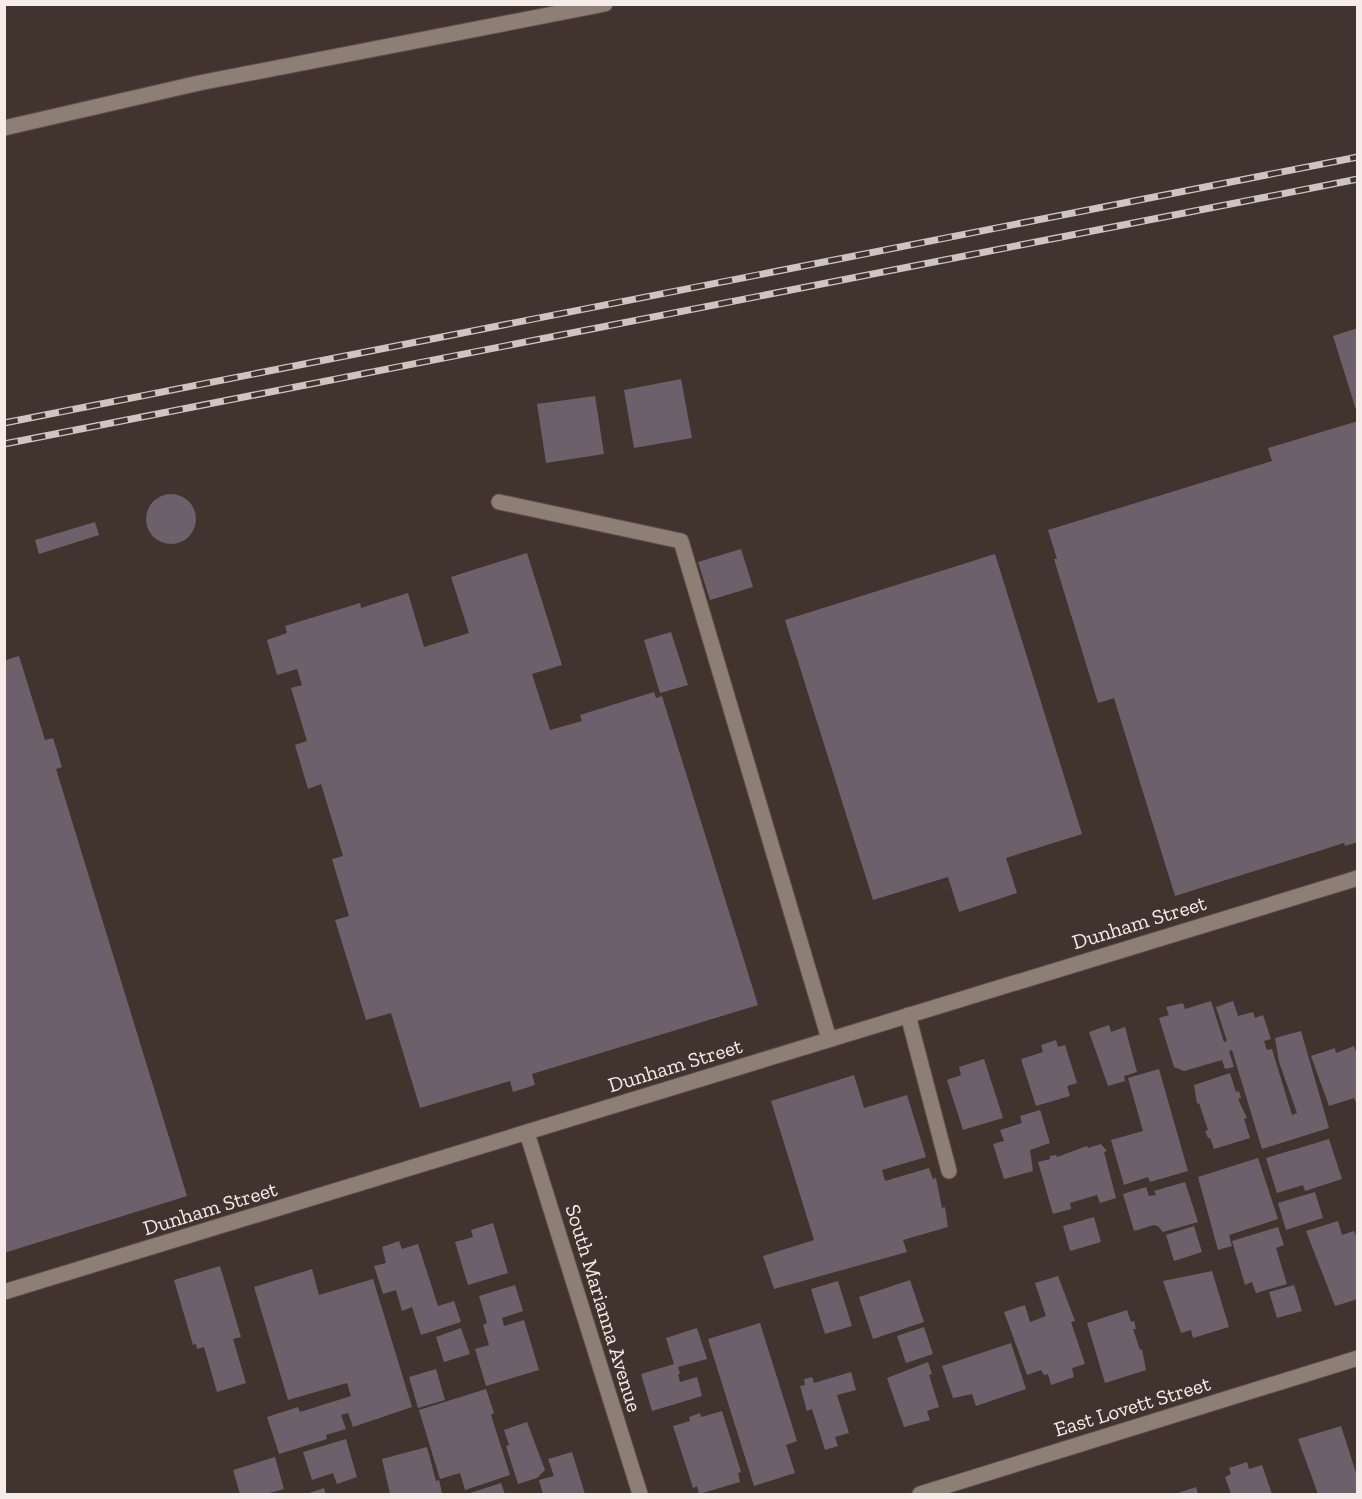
<svg xmlns="http://www.w3.org/2000/svg" width="1362" height="1499" font-family="'Zilla Slab',serif">
<style>
.building{fill:#6e606a}
.lines{fill:none;stroke-linecap:round;stroke-linejoin:round}
.minor-casing{stroke:#5d514d;stroke-width:17}
.minor{stroke:#8d7e76;stroke-width:15}
.rail-casing{stroke:#cec4c0;stroke-width:7}
.rail{stroke:#41342e;stroke-width:4.5;stroke-dasharray:14;stroke-linecap:butt}
.labels{text-anchor:middle;dominant-baseline:central;stroke-width:6;stroke-linejoin:round;paint-order:stroke}
.street-label{font-size:21px;fill:#f5ece8;stroke:#41342e}
</style>
<rect width="100%" height="100%" fill="#41342e"/>
<path class="building" d="M 1358,328 L 1358,412 L 1357,413 L 1333,336 Z
M 681,379 L 692,438 L 634,448 L 624,390 Z
M 595,396 L 604,454 L 546,463 L 537,404 Z
M 1358,421 L 1358,842 L 1345,846 L 1344,843 L 1175,896 L 1114,698 L 1098,703 L 1054,559 L 1057,559 L 1048,530 L 1272,461 L 1268,448 Z
M146 519a25 25 0 1 1 50 0a25 25 0 1 1-50 0Z
M 95,522 L 99,535 L 39,554 L 35,540 Z
M 741,549 L 753,587 L 710,600 L 698,562 Z
M 527,553 L 562,665 L 532,674 L 550,730 L 582,721 L 580,715 L 654,692 L 656,698 L 662,696 L 758,1005 L 532,1074 L 535,1085 L 513,1092 L 510,1081 L 420,1108 L 391,1013 L 366,1020 L 335,920 L 349,916 L 332,859 L 343,856 L 321,784 L 308,789 L 295,745 L 307,741 L 291,688 L 302,685 L 297,669 L 277,675 L 267,640 L 287,633 L 285,626 L 360,603 L 361,608 L 408,593 L 424,647 L 469,633 L 451,577 Z
M 995,554 L 1082,834 L 1006,858 L 1017,893 L 959,912 L 948,877 L 873,900 L 785,620 Z
M 671,632 L 688,685 L 660,693 L 644,640 Z
M 4,655 L 6,660 L 19,656 L 45,740 L 53,738 L 62,767 L 56,769 L 187,1196 L 4,1253 Z
M 1211,1001 L 1224,1042 L 1227,1041 L 1216,1007 L 1233,1001 L 1238,1016 L 1253,1012 L 1255,1018 L 1263,1015 L 1271,1039 L 1264,1041 L 1267,1050 L 1272,1049 L 1292,1115 L 1297,1113 L 1279,1062 L 1275,1038 L 1301,1031 L 1329,1128 L 1262,1149 L 1232,1050 L 1229,1051 L 1234,1067 L 1225,1069 L 1222,1060 L 1184,1071 L 1174,1067 L 1159,1018 L 1169,1015 L 1166,1007 L 1183,1003 L 1185,1009 Z
M 1109,1025 L 1111,1032 L 1125,1027 L 1137,1072 L 1124,1076 L 1125,1081 L 1108,1086 L 1089,1032 Z
M 1056,1040 L 1058,1047 L 1065,1045 L 1077,1083 L 1067,1086 L 1070,1096 L 1036,1106 L 1021,1059 L 1043,1052 L 1041,1045 Z
M 1354,1046 L 1358,1057 L 1358,1108 L 1354,1098 L 1329,1106 L 1311,1056 L 1335,1048 L 1336,1053 Z
M 984,1059 L 1003,1118 L 963,1130 L 947,1080 L 961,1075 L 959,1067 Z
M 1159,1069 L 1188,1171 L 1150,1182 L 1148,1177 L 1124,1185 L 1111,1140 L 1143,1131 L 1128,1078 Z
M 1230,1073 L 1236,1092 L 1239,1091 L 1241,1098 L 1238,1099 L 1247,1118 L 1244,1119 L 1250,1138 L 1214,1149 L 1210,1138 L 1208,1138 L 1205,1131 L 1208,1130 L 1199,1103 L 1197,1104 L 1194,1085 Z
M 854,1075 L 864,1108 L 907,1095 L 926,1157 L 882,1170 L 885,1181 L 929,1168 L 933,1179 L 936,1178 L 942,1208 L 945,1207 L 948,1227 L 903,1240 L 907,1252 L 774,1289 L 763,1256 L 814,1240 L 771,1101 Z
M 1040,1110 L 1050,1143 L 1030,1150 L 1033,1171 L 1004,1179 L 993,1144 L 1004,1141 L 1000,1130 L 1022,1123 L 1020,1116 Z
M 1329,1139 L 1342,1179 L 1305,1191 L 1303,1185 L 1277,1193 L 1266,1158 Z
M 1101,1144 L 1107,1151 L 1104,1152 L 1116,1198 L 1100,1203 L 1097,1195 L 1070,1203 L 1071,1209 L 1053,1214 L 1038,1162 L 1050,1159 L 1050,1156 L 1056,1155 L 1057,1157 L 1087,1146 L 1088,1148 Z
M 1258,1158 L 1278,1219 L 1229,1235 L 1232,1246 L 1218,1250 L 1198,1177 Z
M 1185,1182 L 1198,1222 L 1163,1232 L 1158,1226 L 1154,1225 L 1134,1231 L 1123,1194 L 1146,1187 L 1149,1196 L 1156,1195 L 1154,1191 Z
M 1315,1192 L 1323,1218 L 1286,1230 L 1278,1203 Z
M 1094,1217 L 1101,1242 L 1070,1251 L 1063,1226 Z
M 1338,1221 L 1342,1235 L 1354,1231 L 1358,1240 L 1358,1299 L 1335,1306 L 1306,1231 Z
M 493,1223 L 508,1273 L 468,1285 L 455,1242 L 473,1237 L 471,1230 Z
M 1194,1226 L 1202,1252 L 1174,1261 L 1166,1235 Z
M 1278,1227 L 1284,1245 L 1276,1248 L 1287,1284 L 1256,1293 L 1252,1282 L 1245,1285 L 1232,1241 Z
M 399,1241 L 402,1249 L 418,1244 L 438,1306 L 454,1301 L 461,1322 L 421,1335 L 412,1307 L 402,1311 L 396,1290 L 383,1294 L 374,1266 L 386,1263 L 382,1247 Z
M 220,1266 L 241,1337 L 233,1339 L 246,1383 L 217,1392 L 204,1347 L 197,1349 L 196,1344 L 193,1345 L 174,1280 Z
M 312,1269 L 319,1295 L 373,1279 L 412,1407 L 353,1427 L 348,1413 L 341,1415 L 346,1429 L 326,1435 L 327,1439 L 279,1454 L 267,1417 L 298,1407 L 300,1412 L 351,1396 L 347,1383 L 288,1400 L 254,1287 Z
M 1212,1271 L 1229,1327 L 1193,1338 L 1191,1330 L 1181,1333 L 1163,1281 Z
M 1058,1276 L 1075,1321 L 1071,1322 L 1085,1364 L 1072,1368 L 1074,1377 L 1051,1385 L 1048,1374 L 1044,1375 L 1041,1370 L 1027,1375 L 1004,1312 L 1025,1305 L 1030,1322 L 1046,1316 L 1035,1283 Z
M 910,1280 L 924,1322 L 873,1339 L 859,1297 Z
M 838,1281 L 852,1326 L 825,1334 L 811,1289 Z
M 515,1285 L 523,1311 L 502,1318 L 504,1326 L 524,1320 L 539,1370 L 486,1386 L 475,1349 L 489,1345 L 483,1325 L 487,1323 L 479,1296 Z
M 1294,1285 L 1302,1311 L 1277,1318 L 1269,1292 Z
M 1127,1310 L 1131,1322 L 1134,1321 L 1136,1329 L 1133,1329 L 1140,1350 L 1142,1349 L 1146,1370 L 1105,1383 L 1087,1323 Z
M 760,1323 L 797,1441 L 786,1445 L 795,1473 L 754,1486 L 708,1339 Z
M 924,1327 L 933,1354 L 906,1363 L 897,1336 Z
M 461,1328 L 470,1354 L 444,1362 L 436,1337 Z
M 697,1328 L 707,1359 L 678,1367 L 680,1374 L 678,1374 L 680,1382 L 697,1377 L 702,1396 L 652,1411 L 641,1374 L 674,1364 L 666,1338 Z
M 1011,1343 L 1026,1389 L 976,1406 L 972,1394 L 953,1398 L 942,1366 Z
M 928,1362 L 932,1374 L 929,1375 L 939,1407 L 927,1411 L 930,1420 L 904,1427 L 887,1378 Z
M 436,1369 L 445,1400 L 418,1408 L 409,1377 Z
M 851,1372 L 856,1390 L 837,1395 L 849,1433 L 835,1437 L 838,1446 L 825,1450 L 812,1409 L 807,1411 L 800,1386 L 805,1385 L 804,1379 L 812,1377 L 814,1383 Z
M 486,1389 L 494,1413 L 491,1415 L 510,1475 L 465,1490 L 460,1473 L 440,1479 L 419,1410 Z
M 722,1411 L 741,1472 L 738,1473 L 740,1482 L 699,1494 L 697,1486 L 693,1488 L 673,1426 L 690,1421 L 689,1417 L 700,1413 L 701,1417 Z
M 527,1422 L 545,1470 L 537,1478 L 518,1484 L 506,1446 L 509,1445 L 504,1430 Z
M 1341,1426 L 1358,1479 L 1358,1494 L 1318,1494 L 1298,1439 Z
M 346,1439 L 357,1477 L 337,1484 L 333,1473 L 312,1480 L 303,1452 Z
M 427,1447 L 436,1481 L 439,1480 L 442,1493 L 390,1494 L 382,1459 Z
M 572,1452 L 585,1494 L 543,1494 L 539,1480 L 554,1476 L 548,1459 Z
M 275,1457 L 284,1489 L 266,1494 L 240,1494 L 233,1470 Z
M 1247,1462 L 1249,1469 L 1262,1465 L 1272,1494 L 1231,1494 L 1225,1477 L 1231,1474 L 1229,1468 Z
M 501,1483 L 505,1494 L 467,1494 Z
M 1196,1487 L 1198,1494 L 1178,1494 L 1178,1493 Z
M 324,1488 L 326,1494 L 306,1494 Z"/>
<g class="lines">
<defs>
<path id="minor" d="M 4,128 L 199,83 L 605,4
M 499,502 L 681,541 L 829,1039
M 908,1015 L 949,1171
M 527,1133 L 640,1494
M 4,1292 L 1358,878
M 920,1494 L 1358,1358"/>
</defs>
<use href="#minor" class="minor-casing"/>
<use href="#minor" class="minor"/>
<defs>
<path id="rail" d="M 4,423 L 1358,157
M 4,444 L 1358,179"/>
</defs>
<use href="#rail" class="rail-casing"/>
<use href="#rail" class="rail"/>
</g>
<g class="labels">
<g class="street-label">
<text transform="translate(1139 922) rotate(-17)">Dunham Street</text>
<text transform="translate(675 1065) rotate(-17)">Dunham Street</text>
<text transform="translate(210 1208) rotate(-17)">Dunham Street</text>
<text transform="translate(604 1308) rotate(73)">South Marianna Avenue</text>
<text transform="translate(1132 1406) rotate(-17)">East Lovett Street</text>
</g>
</g>
<rect width="1362" height="1499" fill="none" stroke="#f5ece8" stroke-width="12"/>
</svg>
